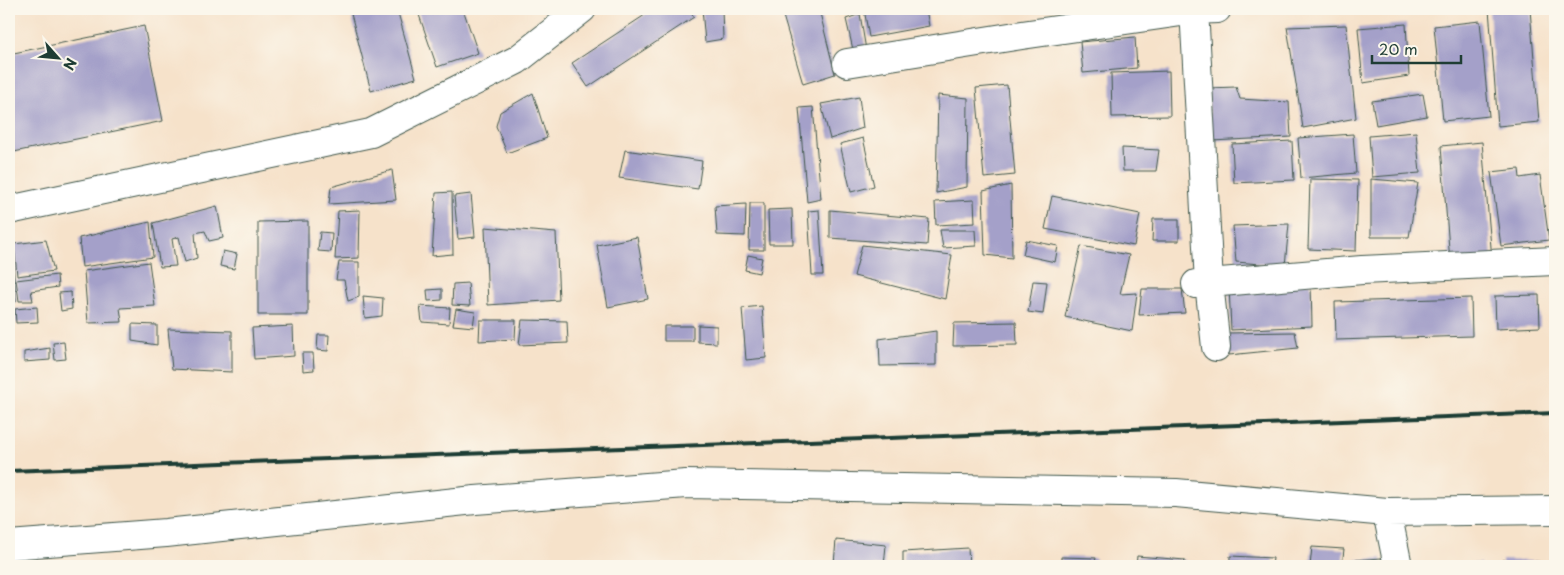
<svg xmlns="http://www.w3.org/2000/svg" width="1564" height="575" font-family="'Playpen Sans',sans-serif">
<style>
.building{fill:#a4a0c9}
.lines{fill:none;stroke-linecap:round;stroke-linejoin:round}
.minor-casing{stroke:#3f564a;stroke-width:30}
.tertiary-casing{stroke:#3f564a;stroke-width:30}
.minor{stroke:#fff;stroke-width:28}
.tertiary{stroke:#fff;stroke-width:28}
.rail{stroke:#1f3d34;stroke-width:4}
</style>
<rect width="100%" height="100%" fill="#fbf7ec"/>
<filter id="ink" filterUnits="userSpaceOnUse"><feTurbulence type="fractalNoise" baseFrequency=".02" numOctaves="2"/><feDisplacementMap in="SourceGraphic" scale="10" xChannelSelector="R" yChannelSelector="G"/><feConvolveMatrix kernelMatrix="1 2 1 2 8 2 1 2 1" color-interpolation-filters="sRGB"/></filter>
<filter id="wash" filterUnits="userSpaceOnUse"><feTurbulence type="fractalNoise" baseFrequency=".0096" numOctaves="4" result="noise"/><feDisplacementMap in="SourceGraphic" scale="20" xChannelSelector="R" yChannelSelector="G"/><feGaussianBlur stdDeviation="1.12" result="paint"/><feColorMatrix in="noise" values="0 0 0 0 0 0 0 0 0 0 0 0 0 0 0 0 0 1.4 0 .05"/><feComposite in="paint" operator="in"/></filter>
<g filter="url(#wash)">
<rect width="100%" height="100%" fill="#f6e2ca"/>
<g id="blocks">
<path class="building" d="M 354,9 L 397,9 L 416,78 L 371,91 L 350,10 Z
M 417,9 L 463,9 L 478,53 L 437,67 Z
M 654,9 L 689,9 L 694,17 L 588,87 L 572,63 Z
M 702,9 L 722,9 L 723,39 L 705,42 Z
M 781,9 L 819,9 L 835,74 L 803,84 Z
M 864,9 L 926,9 L 929,26 L 869,37 Z
M 1489,9 L 1530,9 L 1539,122 L 1498,126 Z
M 860,14 L 866,50 L 854,54 L 846,19 Z
M 1480,21 L 1489,116 L 1443,121 L 1434,26 Z
M 1406,24 L 1409,76 L 1363,83 L 1358,28 Z
M 1346,25 L 1356,118 L 1303,128 L 1287,27 Z
M 144,26 L 163,121 L 9,153 L 9,54 Z
M 1135,37 L 1137,68 L 1083,73 L 1080,42 Z
M 1169,71 L 1170,116 L 1112,117 L 1111,73 Z
M 1007,85 L 1015,175 L 984,178 L 976,88 Z
M 1236,87 L 1240,99 L 1289,102 L 1291,137 L 1211,141 L 1208,88 Z
M 533,93 L 547,138 L 507,153 L 496,126 L 500,112 Z
M 1423,94 L 1427,116 L 1376,125 L 1372,101 Z
M 938,95 L 968,98 L 967,187 L 936,193 Z
M 859,97 L 863,128 L 830,139 L 821,104 Z
M 813,107 L 821,199 L 807,202 L 799,108 Z
M 1416,132 L 1420,173 L 1372,177 L 1369,136 Z
M 1353,134 L 1356,173 L 1301,178 L 1298,138 Z
M 863,138 L 874,186 L 851,192 L 840,144 Z
M 1292,141 L 1294,180 L 1234,183 L 1232,144 Z
M 1482,142 L 1492,259 L 1450,262 L 1441,146 Z
M 1122,148 L 1159,150 L 1156,171 L 1123,171 Z
M 625,150 L 702,161 L 698,189 L 619,178 Z
M 1519,169 L 1520,178 L 1540,175 L 1549,240 L 1501,246 L 1491,172 Z
M 392,170 L 396,200 L 329,204 L 331,187 Z
M 1310,179 L 1358,180 L 1356,251 L 1308,249 Z
M 1371,179 L 1418,183 L 1409,237 L 1371,237 Z
M 1011,185 L 1012,258 L 985,255 L 983,191 Z
M 452,192 L 453,254 L 432,256 L 436,193 Z
M 471,194 L 475,237 L 458,239 L 454,196 Z
M 1052,196 L 1140,214 L 1134,246 L 1045,229 Z
M 974,200 L 975,223 L 936,225 L 935,202 Z
M 750,203 L 764,203 L 764,250 L 749,250 Z
M 746,204 L 745,236 L 717,235 L 715,206 Z
M 217,206 L 223,238 L 209,241 L 205,231 L 195,233 L 197,258 L 185,262 L 179,237 L 172,239 L 176,266 L 160,267 L 153,223 Z
M 792,209 L 793,244 L 769,244 L 768,210 Z
M 360,210 L 359,258 L 335,259 L 338,211 Z
M 819,210 L 823,275 L 812,275 L 808,211 Z
M 830,210 L 929,219 L 927,245 L 830,238 Z
M 1153,219 L 1179,219 L 1179,241 L 1152,241 Z
M 308,221 L 308,315 L 258,315 L 258,222 Z
M 150,222 L 153,257 L 82,267 L 79,238 Z
M 1289,224 L 1285,266 L 1236,262 L 1233,226 Z
M 485,227 L 556,233 L 559,300 L 488,305 Z
M 940,230 L 975,230 L 976,246 L 943,248 Z
M 320,232 L 332,233 L 331,252 L 318,251 Z
M 637,237 L 648,299 L 608,307 L 597,245 Z
M 46,240 L 54,271 L 17,276 L 14,244 Z
M 1026,240 L 1058,246 L 1055,262 L 1023,255 Z
M 862,245 L 952,255 L 945,299 L 854,276 Z
M 1081,246 L 1129,255 L 1120,294 L 1137,293 L 1132,331 L 1065,317 Z
M 9,251 L 12,251 L 16,302 L 9,302 Z
M 223,251 L 237,254 L 234,269 L 220,266 Z
M 748,255 L 762,258 L 759,273 L 745,270 Z
M 149,262 L 155,306 L 120,308 L 122,322 L 88,323 L 84,271 Z
M 339,262 L 359,262 L 359,297 L 348,301 L 344,280 L 336,280 Z
M 57,275 L 58,287 L 31,291 L 33,301 L 19,301 L 16,280 Z
M 1033,281 L 1047,282 L 1043,314 L 1028,312 Z
M 468,283 L 470,306 L 452,305 L 453,284 Z
M 1311,283 L 1312,326 L 1231,330 L 1229,286 Z
M 442,289 L 442,300 L 428,301 L 427,290 Z
M 1142,289 L 1182,289 L 1185,313 L 1139,315 Z
M 71,292 L 72,309 L 61,311 L 59,293 Z
M 1539,295 L 1540,327 L 1496,329 L 1495,296 Z
M 363,296 L 383,298 L 382,316 L 365,318 Z
M 1471,298 L 1472,336 L 1336,340 L 1335,302 Z
M 420,306 L 450,308 L 449,324 L 422,322 Z
M 762,306 L 766,358 L 746,360 L 742,308 Z
M 37,307 L 38,322 L 16,323 L 15,309 Z
M 456,309 L 475,312 L 473,327 L 453,325 Z
M 480,320 L 516,320 L 515,339 L 479,341 Z
M 522,320 L 567,321 L 568,343 L 519,345 Z
M 1016,322 L 1017,345 L 953,346 L 954,323 Z
M 132,324 L 157,325 L 157,345 L 132,341 Z
M 698,325 L 717,326 L 717,343 L 698,342 Z
M 293,326 L 294,356 L 254,359 L 252,328 Z
M 664,326 L 693,326 L 693,341 L 664,341 Z
M 168,329 L 232,331 L 232,372 L 172,369 Z
M 936,331 L 936,365 L 880,366 L 879,339 Z
M 1295,332 L 1298,348 L 1229,355 L 1227,333 Z
M 318,335 L 329,335 L 328,351 L 317,350 Z
M 64,342 L 66,359 L 55,360 L 53,343 Z
M 50,348 L 50,360 L 24,362 L 24,352 Z
M 302,353 L 313,353 L 314,370 L 303,371 Z
M 836,540 L 886,545 L 884,566 L 834,564 Z
M 1312,547 L 1344,549 L 1342,566 L 1310,566 Z
M 968,548 L 969,566 L 903,566 L 903,552 Z
M 1137,556 L 1185,560 L 1184,566 L 1136,566 Z
M 1230,556 L 1273,558 L 1272,566 L 1230,566 Z
M 1061,557 L 1096,558 L 1094,566 L 1061,566 Z
M 1382,558 L 1382,566 L 1353,566 L 1353,560 Z
M 1502,560 L 1555,562 L 1555,566 L 1502,566 Z
M 1481,563 L 1481,566 L 1420,566 L 1420,564 Z"/>
</g>
</g>
<g filter="url(#ink)">
<use href="#blocks" fill-opacity="0" stroke="#3f564a" stroke-width="1"/>
<g class="lines">
<defs>
<path id="minor" d="M 1194,9 L 1209,283 L 1196,284
M 847,63 L 1022,35 L 1195,10 L 1217,9
M 1216,347 L 1209,283 L 1362,270 L 1554,261
M 9,545 L 166,533 L 475,500 L 686,484 L 1176,493 L 1387,512
M 1398,566 L 1387,512 L 1555,510"/>
<path id="tertiary" d="M 9,210 L 371,133 L 517,60 L 582,9"/>
</defs>
<use href="#minor" class="minor-casing"/>
<use href="#tertiary" class="tertiary-casing"/>
<use href="#minor" class="minor"/>
<use href="#tertiary" class="tertiary"/>
<path class="rail" d="M 9,471 L 1555,413"/>
</g>
</g>
<rect width="1564" height="575" fill="none" stroke="#fbf7ec" stroke-width="30"/>
<g transform="translate(58 58) rotate(117)" stroke="#fbf7ec" stroke-width="4" paint-order="stroke">
<path d="M0-4L9 19L0 12L-9 19Z" fill="#1f3d34"/>
<text y="-8" font-size="14" font-weight="bold" text-anchor="middle" fill="#1f3d34">N</text>
</g>
<path d="M1372 55v8h89v-8" fill="none" stroke="#1f3d34" stroke-width="2.5"/>
<text x="1379" y="55" font-size="15" fill="#1f3d34" stroke="#fbf7ec" stroke-width="4" paint-order="stroke">20 m</text>
</svg>
